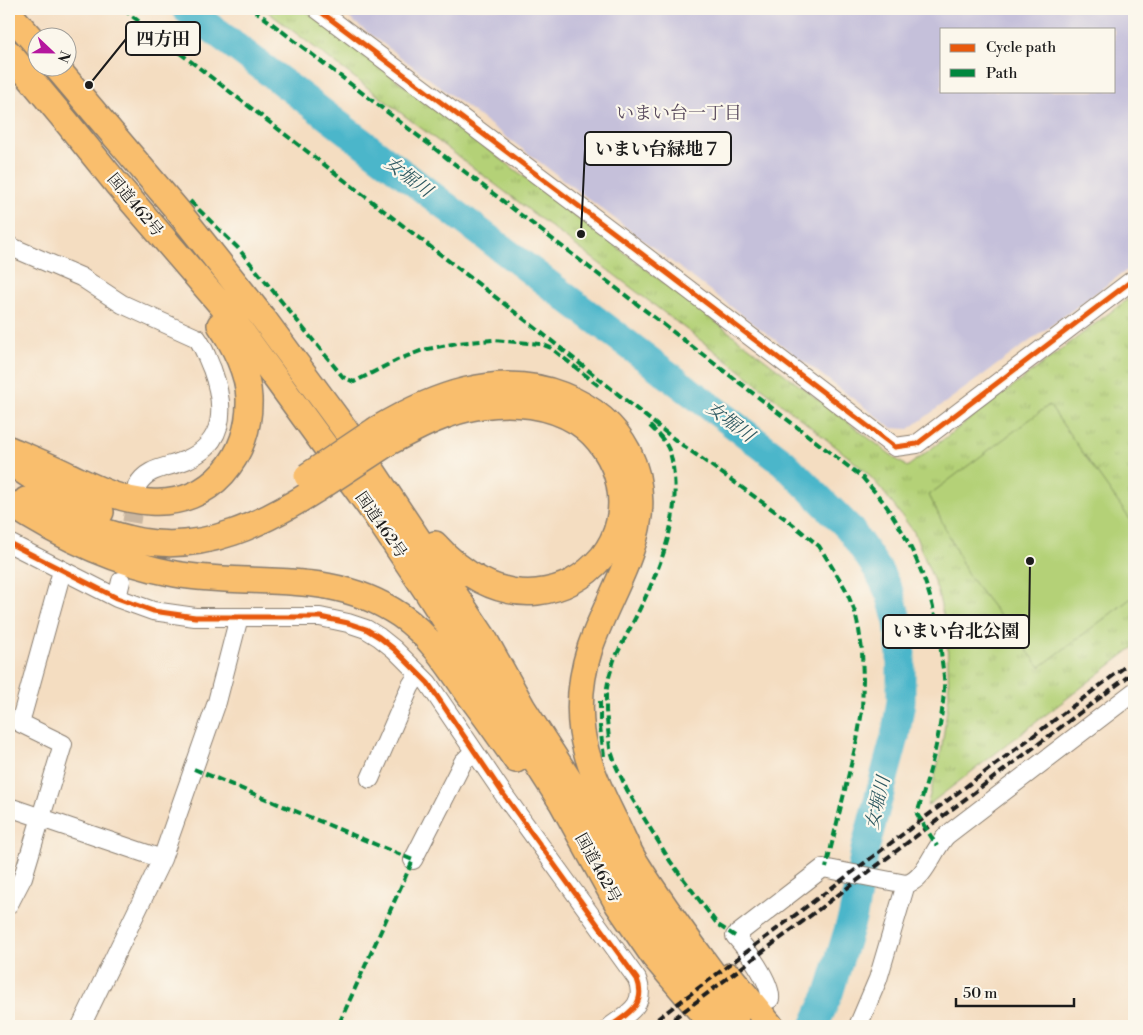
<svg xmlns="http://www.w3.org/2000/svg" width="1143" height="1035" font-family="'Libre Bodoni','Noto Serif JP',serif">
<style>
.industrial{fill:#c5c0da;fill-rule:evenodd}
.park{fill:url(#park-tufts);stroke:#68764a}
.garden{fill:#b4d177;stroke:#68764a}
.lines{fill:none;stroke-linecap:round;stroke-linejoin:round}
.river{stroke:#4cb6ca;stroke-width:29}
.minor-tunnel{stroke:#c9b6a0;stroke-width:18;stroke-dasharray:18 9;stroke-linecap:butt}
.minor-casing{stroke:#887c6e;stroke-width:20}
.highway-casing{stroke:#887c6e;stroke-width:28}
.minor{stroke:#fff;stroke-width:18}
.highway{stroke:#f9be6d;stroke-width:25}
.rail{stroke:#1c1c1c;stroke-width:4;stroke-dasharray:8 4;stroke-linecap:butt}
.highway-bridge-casing{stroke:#887c6e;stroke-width:28;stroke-linecap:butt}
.highway-bridge{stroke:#f9be6d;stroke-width:25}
.quiet{stroke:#00873e;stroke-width:4;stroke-dasharray:8 4;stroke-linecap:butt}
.cycleway-casing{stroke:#fbf7ec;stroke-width:8}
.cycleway{stroke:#e8590c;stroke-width:5}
.labels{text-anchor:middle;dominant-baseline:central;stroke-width:4.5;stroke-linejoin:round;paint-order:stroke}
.street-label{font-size:16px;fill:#1c1c1c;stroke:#fbf7ec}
.neighbourhood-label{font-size:18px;fill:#55465a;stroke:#fbf7ec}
.water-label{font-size:18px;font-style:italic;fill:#2f5a62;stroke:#fbf7ec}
.leader{fill:none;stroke:#1c1c1c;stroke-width:2}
.callout-dot{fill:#1c1c1c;stroke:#fbf7ec;stroke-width:2}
.callout{fill:#fbf7ec;stroke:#1c1c1c;stroke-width:2}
.callout-label{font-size:18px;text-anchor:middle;font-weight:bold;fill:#1c1c1c}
</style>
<defs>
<pattern id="park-tufts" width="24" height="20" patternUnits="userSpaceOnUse" patternTransform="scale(1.25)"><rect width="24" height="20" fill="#b4d177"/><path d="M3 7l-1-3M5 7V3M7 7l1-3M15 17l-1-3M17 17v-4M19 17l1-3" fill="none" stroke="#9ab366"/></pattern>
</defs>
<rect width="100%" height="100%" fill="#fbf7ec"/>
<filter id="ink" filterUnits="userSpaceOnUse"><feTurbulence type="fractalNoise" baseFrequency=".02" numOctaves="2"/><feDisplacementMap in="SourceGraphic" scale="10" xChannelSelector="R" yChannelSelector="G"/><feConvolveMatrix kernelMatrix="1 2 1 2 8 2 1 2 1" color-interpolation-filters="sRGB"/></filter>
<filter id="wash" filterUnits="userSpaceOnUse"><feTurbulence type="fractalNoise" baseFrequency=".0096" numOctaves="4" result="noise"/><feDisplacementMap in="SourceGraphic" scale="20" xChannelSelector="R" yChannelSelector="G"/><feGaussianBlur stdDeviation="1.12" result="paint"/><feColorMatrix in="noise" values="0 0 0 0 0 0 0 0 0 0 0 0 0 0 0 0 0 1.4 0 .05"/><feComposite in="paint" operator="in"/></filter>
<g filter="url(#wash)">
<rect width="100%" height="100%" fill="#f4ddc1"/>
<path class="industrial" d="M 337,9 L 1134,9 L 1134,265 L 909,429 L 892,428 ZM 942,29 L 1114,29 L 1114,91 L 942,91 Z"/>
<path class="park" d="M 264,9 L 303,9 L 907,467 L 1129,298 L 1134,299 L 1134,647 L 927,806 L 941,753 L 949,695 L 947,631 L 937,589 L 914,532 L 882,490 L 867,473 L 846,455 L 737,368 Z"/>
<path class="garden" d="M 1049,405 L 1134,525 L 1134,596 L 1040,667 L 968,575 L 929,495 Z"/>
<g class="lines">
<path class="river" d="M 186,9 L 783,462 L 849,528 L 878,570 L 890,594 L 898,622 L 901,655 L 901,701 L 895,737 L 866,845 L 853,915 L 829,993 L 814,1026"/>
</g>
</g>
<g filter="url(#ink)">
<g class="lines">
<path class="minor-tunnel" d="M 127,549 L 137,488"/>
<defs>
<path id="minor" d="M 317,9 L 629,244 L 895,447 L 917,444 L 1134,279
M 9,246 L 81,277 L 122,304 L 197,338 C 204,347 207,358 212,369 C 225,405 227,442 186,460 C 168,468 147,467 137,486
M 9,543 L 117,598 L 153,611 L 195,617 L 320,617 L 348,623 L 366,629 L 379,637 L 394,649 L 428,683 L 504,795 L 637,979 C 647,1004 629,1013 611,1026
M 117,598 L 121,581
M 370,779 L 410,687 L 418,674
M 9,807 L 162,859
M 413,860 L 463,762 L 474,751
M 9,904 L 23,877 L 63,744 L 20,723 L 62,571
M 770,999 C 772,983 746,948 735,936 L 823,868 L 906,884 C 925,880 933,849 947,835 L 1134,692
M 81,1026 L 162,859 L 217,702 L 239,617
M 858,1026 L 878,979 L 906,884"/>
<path id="highway" d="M 9,13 L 38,46
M 9,53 L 65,120 L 116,183 L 228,313 L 374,513 L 427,592 L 562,803 L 618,905 L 654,957 L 713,1026
M 57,68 L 178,211 L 263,318 L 344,428 L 484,638 L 523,708 L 590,812 L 631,895 L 683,966 L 714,1003 L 736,1026
M 377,429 C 432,396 498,370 562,395 C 590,406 614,424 628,451 C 663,523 612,583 590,648 C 581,676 578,703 582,732 C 587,763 600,791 614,819 C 622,834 628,852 638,866 C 666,911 699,954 730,997 L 735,1008 L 736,1017
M 388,443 C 418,427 448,411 482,406 C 514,401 550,405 577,422 C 622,451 636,515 602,557 C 584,578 564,589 537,592 C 497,596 461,573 435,544
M 9,449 C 28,457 48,465 68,475 C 94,487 120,501 150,502 C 211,506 251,456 249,398 C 248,373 234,345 220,325
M 9,462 C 38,482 68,500 101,512
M 26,500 C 63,515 102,534 141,541 C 205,553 264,523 316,490
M 9,503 C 59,536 116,563 175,574 C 254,588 329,567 400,615 C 428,634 448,664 467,692 C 484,714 500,737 516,760
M 730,976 L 771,1026"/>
</defs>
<use href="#minor" class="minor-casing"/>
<use href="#highway" class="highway-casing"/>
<use href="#minor" class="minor"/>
<use href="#highway" class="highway"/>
<path class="rail" d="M 648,1026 L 1134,660
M 664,1026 L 1134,672"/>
<defs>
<path id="highway-bridge" d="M 307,476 L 377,429
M 316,490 L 388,443"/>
</defs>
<use href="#highway-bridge" class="highway-bridge-casing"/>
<use href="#highway-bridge" class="highway-bridge"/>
<path class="quiet" d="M 123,9 L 538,330 L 674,439 L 790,522 L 819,546 L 845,588 L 855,612 L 859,630 L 862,650 L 863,680 L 862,711 L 857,740 L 826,868
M 253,9 L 862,477 C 872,489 883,500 891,513 C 920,558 938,608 942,662 C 943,670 945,679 944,688 C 942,731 930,773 917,814 L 937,846
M 190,201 L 238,248 L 343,377 L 354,382 L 397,360 L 423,350 L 457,343 L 493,340 L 541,344 L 551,348 L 599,386
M 650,426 C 656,432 663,438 667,446 C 672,455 673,466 674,476 C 680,542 642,603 614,660 L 609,677 L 606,693 L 606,711 L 610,748 L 616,766 L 627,790 L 670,861 L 718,925 L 735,936
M 600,701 L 600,727 L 604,756
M 194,769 L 413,860 L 338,1026"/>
<defs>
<path id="cycleway" d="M 317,9 L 629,244 L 895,447 L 917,444 L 1134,279
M 9,543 L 117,598 L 153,611 L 195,617 L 320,617 L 348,623 L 366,629 L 379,637 L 394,649 L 428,683 L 504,795 L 637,979 C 647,1004 629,1013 611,1026"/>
</defs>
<use href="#cycleway" class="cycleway-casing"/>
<use href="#cycleway" class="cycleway"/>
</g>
</g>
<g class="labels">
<g class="street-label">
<text transform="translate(135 205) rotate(50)">国道462号</text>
<text transform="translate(381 525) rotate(55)">国道462号</text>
<text transform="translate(598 868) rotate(61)">国道462号</text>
</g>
<g class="neighbourhood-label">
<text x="679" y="113">いまい台一丁目</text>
</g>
<g class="water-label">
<text transform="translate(408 177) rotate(37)">女堀川</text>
<text transform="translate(730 422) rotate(37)">女堀川</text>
<text transform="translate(878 803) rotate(-77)">女堀川</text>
</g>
</g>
<path class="leader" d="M89 85L126 39M581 234L585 149M1030 561L1029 631"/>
<g class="callout-dot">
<circle cx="89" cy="85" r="5"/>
<circle cx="581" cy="234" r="5"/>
<circle cx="1030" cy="561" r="5"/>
</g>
<g class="callout">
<rect x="126" y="22" width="74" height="33" rx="5"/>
<rect x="585" y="132" width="146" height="33" rx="5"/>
<rect x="883" y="615" width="146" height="33" rx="5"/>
</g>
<g class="callout-label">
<text x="163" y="45">四方田</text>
<text x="658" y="155">いまい台緑地７</text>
<text x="956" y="637">いまい台北公園</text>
</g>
<rect width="1143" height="1035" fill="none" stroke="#fbf7ec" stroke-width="30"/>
<rect x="940" y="28" width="175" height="65" fill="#fbf7ec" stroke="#a29f99"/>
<rect x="950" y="44" width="25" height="8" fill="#e8590c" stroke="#a29f99"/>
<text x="986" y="52" font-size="15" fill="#1c1c1c">Cycle path</text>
<rect x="950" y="69" width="25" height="8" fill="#00873e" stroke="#a29f99"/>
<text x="986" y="78" font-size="15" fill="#1c1c1c">Path</text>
<g transform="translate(52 52) rotate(112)"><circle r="24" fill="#fbf7ec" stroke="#a29f99"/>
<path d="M0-4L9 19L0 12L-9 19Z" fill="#b5179e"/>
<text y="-8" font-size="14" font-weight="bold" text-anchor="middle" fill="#1c1c1c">N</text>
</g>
<path d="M956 998v8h118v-8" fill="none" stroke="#1c1c1c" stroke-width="2.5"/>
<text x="963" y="998" font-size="15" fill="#1c1c1c" stroke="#fbf7ec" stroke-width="4" paint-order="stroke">50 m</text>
</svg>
